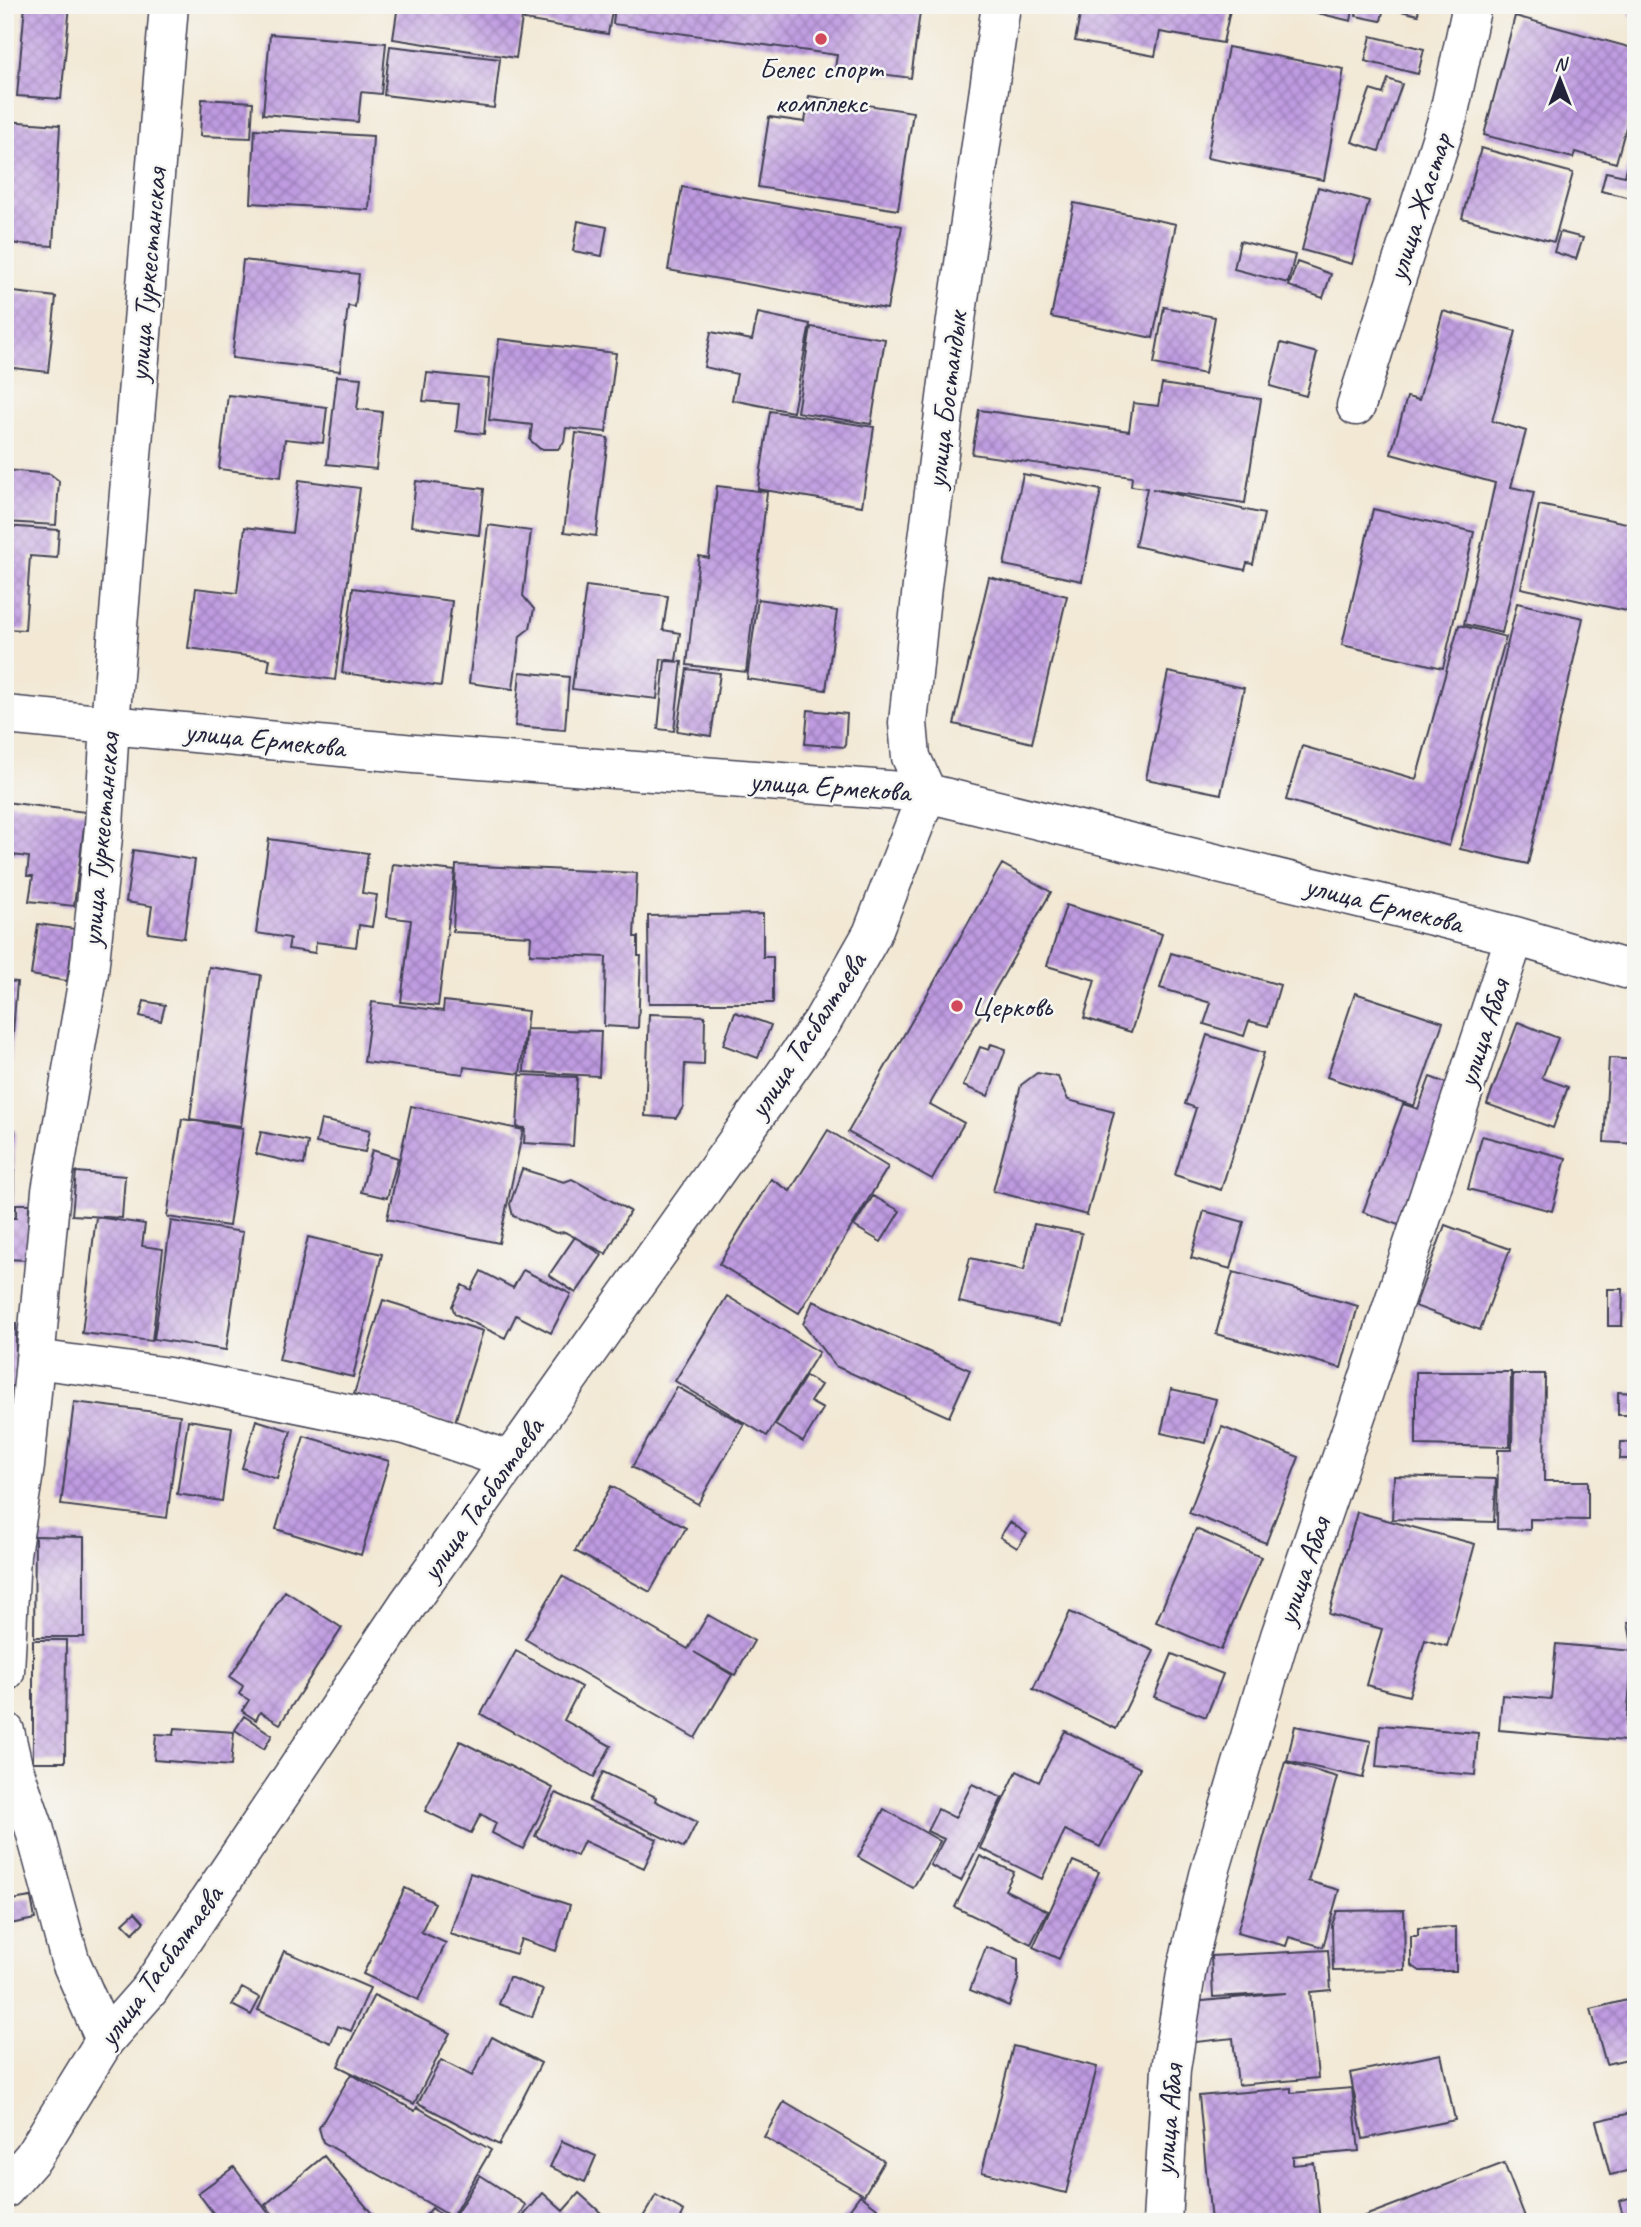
<svg xmlns="http://www.w3.org/2000/svg" width="1641" height="2227" font-family="Caveat,sans-serif">
<style>
.building{fill:url(#building-cross-hatch)}
.lines{fill:none;stroke-linecap:round;stroke-linejoin:round}
.minor-casing{stroke:#414052;stroke-width:41}
.minor{stroke:#fff;stroke-width:38}
.poi-dot{fill:#d1495b;stroke:#f6f6f2;stroke-width:2.5}
.labels{text-anchor:middle;dominant-baseline:central;stroke-width:5;stroke-linejoin:round;paint-order:stroke}
.poi-label{font-size:30px;fill:#22223b;stroke:#f6f6f2}
.street-label{font-size:30px;fill:#22223b;stroke:#f6f6f2}
</style>
<defs>
<pattern id="building-cross-hatch" width="8" height="8" patternUnits="userSpaceOnUse" patternTransform="scale(1.75)"><rect width="8" height="8" fill="#bf9be1"/><path d="M0 0l8 8M0 8l8-8" fill="none" stroke="#9b7eb8"/></pattern>
</defs>
<rect width="100%" height="100%" fill="#f6f6f2"/>
<filter id="ink" filterUnits="userSpaceOnUse"><feTurbulence type="fractalNoise" baseFrequency=".0143" numOctaves="2"/><feDisplacementMap in="SourceGraphic" scale="14" xChannelSelector="R" yChannelSelector="G"/><feConvolveMatrix kernelMatrix="1 2 1 2 8 2 1 2 1" color-interpolation-filters="sRGB"/></filter>
<filter id="wash" filterUnits="userSpaceOnUse"><feTurbulence type="fractalNoise" baseFrequency=".00686" numOctaves="4" result="noise"/><feDisplacementMap in="SourceGraphic" scale="28" xChannelSelector="R" yChannelSelector="G"/><feGaussianBlur stdDeviation="1.57" result="paint"/><feColorMatrix in="noise" values="0 0 0 0 0 0 0 0 0 0 0 0 0 0 0 0 0 1.4 0 .05"/><feComposite in="paint" operator="in"/></filter>
<g filter="url(#wash)">
<rect width="100%" height="100%" fill="#f2e8d4"/>
<g id="blocks">
<path class="building" d="M 25,5 L 70,5 L 61,99 L 17,96 Z
M 398,5 L 524,5 L 516,58 L 393,39 Z
M 526,5 L 613,5 L 608,34 L 524,20 Z
M 615,5 L 921,5 L 911,78 L 835,68 L 837,55 L 613,24 Z
M 1082,5 L 1203,5 L 1230,10 L 1223,43 L 1160,32 L 1155,56 L 1075,41 Z
M 1284,5 L 1354,5 L 1351,21 Z
M 1358,5 L 1419,5 L 1418,15 L 1384,7 L 1381,21 L 1356,16 Z
M 1632,5 L 1636,5 L 1636,17 L 1629,16 Z
M 1515,16 L 1636,49 L 1636,91 L 1616,163 L 1575,152 L 1573,158 L 1484,135 Z
M 270,34 L 386,43 L 381,94 L 361,92 L 358,122 L 263,114 Z
M 1371,36 L 1424,49 L 1418,74 L 1365,61 Z
M 390,46 L 500,59 L 494,108 L 384,95 Z
M 1228,47 L 1344,69 L 1324,180 L 1207,158 Z
M 1388,79 L 1402,84 L 1379,151 L 1352,142 L 1370,90 L 1383,94 Z
M 809,96 L 913,112 L 898,210 L 758,187 L 769,117 L 805,122 Z
M 202,99 L 253,102 L 251,138 L 200,136 Z
M 5,121 L 60,125 L 53,246 L 5,243 Z
M 255,129 L 373,136 L 369,210 L 251,203 Z
M 1481,148 L 1573,173 L 1554,242 L 1462,218 Z
M 1629,158 L 1636,160 L 1636,199 L 1601,191 L 1606,172 L 1625,176 Z
M 682,187 L 902,226 L 887,309 L 668,270 Z
M 1318,187 L 1369,201 L 1352,264 L 1302,250 Z
M 1074,203 L 1176,224 L 1153,338 L 1051,317 Z
M 578,221 L 607,227 L 602,256 L 573,251 Z
M 1560,232 L 1583,238 L 1576,259 L 1554,252 Z
M 1240,241 L 1295,255 L 1288,283 L 1234,269 Z
M 243,260 L 359,274 L 355,307 L 348,306 L 340,371 L 232,358 Z
M 1297,262 L 1331,274 L 1323,298 L 1289,286 Z
M 5,291 L 56,297 L 48,372 L 5,367 Z
M 1164,307 L 1215,317 L 1205,374 L 1154,364 Z
M 1443,311 L 1516,331 L 1492,421 L 1526,431 L 1511,487 L 1534,492 L 1502,633 L 1464,624 L 1495,483 L 1391,454 L 1407,397 L 1419,400 Z
M 758,313 L 810,324 L 793,412 L 732,400 L 737,374 L 704,367 L 711,332 L 752,340 Z
M 811,327 L 885,339 L 871,424 L 797,412 Z
M 499,339 L 616,353 L 606,432 L 566,428 L 564,442 L 558,449 L 540,449 L 530,440 L 532,425 L 489,420 Z
M 1281,343 L 1317,353 L 1306,396 L 1270,386 Z
M 427,373 L 489,379 L 484,434 L 456,431 L 459,404 L 423,401 Z
M 337,376 L 361,378 L 357,409 L 382,412 L 376,469 L 327,464 Z
M 1162,384 L 1261,399 L 1245,503 L 1152,489 L 1264,514 L 1253,564 L 1247,563 L 1245,570 L 1135,546 L 1147,488 L 1131,486 L 1132,477 L 972,454 L 979,410 L 1129,431 L 1133,403 L 1158,406 Z
M 228,395 L 327,407 L 323,443 L 285,439 L 281,477 L 219,469 Z
M 770,411 L 874,427 L 862,506 L 758,489 Z
M 576,433 L 608,438 L 596,536 L 564,532 Z
M 5,470 L 50,474 L 59,481 L 56,525 L 5,522 Z
M 1023,474 L 1101,490 L 1082,581 L 1004,565 Z
M 299,480 L 360,488 L 335,680 L 268,671 L 270,659 L 188,648 L 196,588 L 237,593 L 245,527 L 292,533 Z
M 416,481 L 484,489 L 479,535 L 411,526 Z
M 717,486 L 767,492 L 746,672 L 687,665 L 699,556 L 709,558 Z
M 1539,505 L 1636,525 L 1636,613 L 1521,588 Z
M 1373,509 L 1474,532 L 1443,668 L 1342,645 Z
M 488,525 L 531,531 L 523,596 L 534,609 L 530,628 L 520,636 L 513,689 L 469,683 Z
M 5,526 L 59,530 L 57,558 L 30,556 L 25,630 L 5,629 Z
M 989,577 L 1067,596 L 1032,743 L 954,724 Z
M 586,586 L 668,596 L 663,630 L 680,633 L 676,661 L 661,659 L 657,699 L 572,689 Z
M 353,588 L 452,601 L 441,686 L 342,673 Z
M 758,599 L 837,611 L 826,690 L 747,679 Z
M 1517,603 L 1583,618 L 1528,864 L 1460,849 Z
M 1459,625 L 1506,637 L 1449,846 L 1286,800 L 1302,746 L 1416,779 Z
M 665,661 L 682,662 L 674,731 L 658,729 Z
M 687,669 L 720,673 L 711,736 L 677,731 Z
M 520,672 L 569,677 L 565,730 L 515,726 Z
M 1168,672 L 1244,688 L 1221,794 L 1146,779 Z
M 808,710 L 847,714 L 845,747 L 805,744 Z
M 5,802 L 86,812 L 74,906 L 29,901 L 33,876 L 27,876 L 29,857 L 5,854 Z
M 269,839 L 368,853 L 362,893 L 377,895 L 372,927 L 359,925 L 356,947 L 316,942 L 315,953 L 288,949 L 290,938 L 256,933 Z
M 133,850 L 195,860 L 184,938 L 148,933 L 152,906 L 126,902 Z
M 393,864 L 455,871 L 438,1006 L 401,1002 L 411,920 L 387,917 Z
M 1002,864 L 1051,892 L 930,1104 L 964,1123 L 932,1179 L 848,1132 Z
M 456,865 L 637,873 L 634,937 L 638,937 L 638,956 L 641,956 L 638,1028 L 604,1026 L 606,957 L 530,954 L 531,936 L 453,932 Z
M 1066,905 L 1162,934 L 1131,1032 L 1084,1018 L 1095,980 L 1047,966 Z
M 763,914 L 763,957 L 773,957 L 773,1003 L 649,1003 L 648,916 Z
M 38,924 L 75,929 L 67,981 L 31,975 Z
M 1171,953 L 1280,985 L 1268,1026 L 1249,1021 L 1244,1036 L 1204,1024 L 1211,1003 L 1160,988 Z
M 209,967 L 261,975 L 241,1126 L 190,1119 Z
M 5,981 L 17,982 L 8,1096 L 5,1096 Z
M 1355,993 L 1443,1022 L 1414,1106 L 1327,1077 Z
M 144,1001 L 165,1005 L 161,1021 L 140,1016 Z
M 444,1001 L 528,1011 L 520,1074 L 464,1067 L 463,1074 L 364,1062 L 372,1002 L 443,1011 Z
M 735,1012 L 771,1025 L 758,1058 L 723,1045 Z
M 649,1014 L 705,1016 L 704,1065 L 685,1064 L 683,1107 L 676,1118 L 645,1116 Z
M 1518,1022 L 1558,1038 L 1542,1078 L 1568,1087 L 1553,1128 L 1487,1104 Z
M 526,1029 L 601,1031 L 599,1076 L 524,1072 Z
M 1207,1035 L 1264,1053 L 1221,1190 L 1175,1175 L 1196,1108 L 1185,1104 Z
M 991,1044 L 1006,1049 L 988,1096 L 963,1086 L 980,1047 L 989,1050 Z
M 1609,1058 L 1636,1060 L 1636,1144 L 1604,1142 Z
M 1037,1073 L 1058,1077 L 1068,1100 L 1114,1112 L 1087,1215 L 993,1191 L 1021,1085 Z
M 520,1075 L 577,1077 L 573,1146 L 524,1143 L 525,1128 L 517,1127 Z
M 1430,1077 L 1454,1086 L 1401,1226 L 1363,1212 L 1403,1104 L 1418,1109 Z
M 411,1106 L 523,1130 L 499,1243 L 387,1219 Z
M 182,1119 L 243,1128 L 229,1226 L 167,1217 Z
M 321,1120 L 370,1130 L 365,1152 L 316,1143 Z
M 5,1130 L 15,1130 L 13,1216 L 5,1216 Z
M 828,1130 L 888,1167 L 799,1313 L 719,1264 L 771,1179 L 790,1191 Z
M 261,1132 L 308,1142 L 304,1165 L 256,1154 Z
M 1482,1136 L 1566,1158 L 1552,1211 L 1468,1189 Z
M 372,1150 L 398,1158 L 387,1198 L 361,1192 Z
M 522,1169 L 564,1182 L 572,1179 L 630,1211 L 606,1254 L 565,1232 L 556,1233 L 513,1216 L 510,1204 Z
M 76,1172 L 125,1176 L 122,1218 L 72,1215 Z
M 873,1196 L 900,1211 L 881,1242 L 854,1226 Z
M 16,1204 L 29,1204 L 27,1260 L 5,1259 L 5,1218 L 16,1218 Z
M 1204,1211 L 1244,1222 L 1231,1269 L 1191,1258 Z
M 96,1217 L 145,1224 L 142,1246 L 163,1249 L 152,1341 L 82,1333 Z
M 171,1221 L 243,1232 L 226,1350 L 154,1339 Z
M 1034,1224 L 1082,1233 L 1062,1325 L 959,1302 L 970,1258 L 1024,1270 Z
M 1445,1225 L 1510,1249 L 1480,1330 L 1415,1306 Z
M 308,1237 L 382,1254 L 353,1377 L 279,1360 Z
M 575,1237 L 602,1255 L 576,1293 L 549,1275 Z
M 523,1270 L 571,1294 L 551,1333 L 516,1315 L 505,1338 L 455,1314 L 452,1306 L 462,1285 L 471,1290 L 481,1271 L 513,1288 Z
M 1233,1272 L 1358,1306 L 1341,1368 L 1216,1334 Z
M 1608,1289 L 1623,1289 L 1622,1326 L 1608,1326 Z
M 727,1296 L 819,1352 L 767,1436 L 675,1381 Z
M 383,1300 L 483,1331 L 454,1425 L 354,1394 Z
M 813,1301 L 970,1370 L 949,1417 L 835,1366 L 803,1324 Z
M 5,1324 L 16,1324 L 15,1434 L 5,1434 Z
M 1416,1372 L 1511,1372 L 1510,1447 L 1416,1445 Z
M 1513,1374 L 1545,1374 L 1544,1481 L 1588,1481 L 1588,1520 L 1530,1519 L 1530,1530 L 1497,1529 L 1498,1450 L 1512,1450 Z
M 806,1376 L 821,1385 L 810,1402 L 823,1409 L 803,1442 L 775,1425 Z
M 677,1387 L 744,1424 L 698,1504 L 632,1467 Z
M 1171,1389 L 1216,1399 L 1206,1443 L 1161,1433 Z
M 1618,1392 L 1636,1393 L 1636,1415 L 1618,1415 Z
M 74,1402 L 180,1415 L 167,1518 L 61,1505 Z
M 188,1420 L 232,1427 L 222,1501 L 177,1494 Z
M 256,1420 L 291,1431 L 277,1479 L 242,1468 Z
M 1222,1427 L 1299,1457 L 1266,1543 L 1189,1513 Z
M 304,1436 L 389,1461 L 361,1555 L 276,1529 Z
M 1621,1442 L 1636,1442 L 1636,1459 L 1620,1459 Z
M 1394,1476 L 1496,1479 L 1494,1522 L 1392,1519 Z
M 611,1486 L 686,1528 L 650,1592 L 575,1551 Z
M 1357,1512 L 1475,1544 L 1447,1646 L 1425,1640 L 1409,1696 L 1366,1685 L 1382,1629 L 1329,1614 Z
M 1010,1522 L 1027,1534 L 1017,1548 L 1000,1537 Z
M 1196,1529 L 1261,1557 L 1221,1650 L 1156,1622 Z
M 35,1536 L 84,1537 L 84,1637 L 34,1637 Z
M 562,1576 L 688,1649 L 708,1615 L 754,1641 L 735,1675 L 694,1652 L 732,1675 L 695,1738 L 525,1639 Z
M 285,1591 L 342,1628 L 280,1724 L 260,1712 L 256,1720 L 242,1711 L 249,1700 L 239,1694 L 243,1686 L 230,1677 Z
M 1070,1612 L 1154,1651 L 1116,1729 L 1033,1689 Z
M 1636,1621 L 1636,1648 L 1632,1645 L 1628,1622 Z
M 33,1640 L 66,1640 L 65,1762 L 33,1762 Z
M 1556,1644 L 1633,1651 L 1625,1741 L 1499,1730 L 1502,1695 L 1551,1699 Z
M 516,1651 L 581,1687 L 564,1720 L 611,1746 L 594,1777 L 481,1714 Z
M 1172,1654 L 1223,1674 L 1206,1717 L 1154,1697 Z
M 244,1716 L 272,1735 L 264,1749 L 235,1730 Z
M 1380,1725 L 1478,1733 L 1475,1775 L 1376,1767 Z
M 1295,1726 L 1371,1741 L 1363,1778 L 1287,1761 Z
M 175,1728 L 234,1732 L 231,1766 L 154,1760 L 156,1734 L 174,1735 Z
M 1065,1731 L 1140,1768 L 1100,1847 L 1065,1830 L 1042,1879 L 980,1848 L 1017,1771 L 1039,1782 Z
M 460,1741 L 553,1788 L 523,1849 L 492,1833 L 496,1823 L 481,1814 L 471,1833 L 425,1811 Z
M 1285,1762 L 1337,1777 L 1308,1881 L 1339,1890 L 1323,1947 L 1289,1937 L 1286,1946 L 1237,1933 Z
M 603,1772 L 656,1797 L 655,1801 L 697,1822 L 684,1848 L 589,1801 Z
M 972,1784 L 1002,1798 L 961,1881 L 930,1865 L 944,1839 L 927,1831 L 938,1809 L 955,1818 Z
M 556,1793 L 657,1839 L 644,1868 L 584,1841 L 577,1856 L 535,1836 Z
M 884,1809 L 940,1841 L 913,1888 L 858,1857 Z
M 980,1856 L 1014,1872 L 1005,1890 L 1048,1911 L 1031,1944 L 955,1907 Z
M 1073,1861 L 1099,1872 L 1059,1959 L 1033,1947 Z
M 470,1873 L 570,1905 L 556,1951 L 521,1939 L 516,1954 L 450,1934 Z
M 405,1888 L 435,1903 L 421,1932 L 446,1943 L 418,2000 L 363,1974 Z
M 31,1897 L 35,1919 L 10,1924 L 6,1901 Z
M 1404,1910 L 1405,1970 L 1333,1971 L 1332,1925 L 1337,1911 Z
M 135,1912 L 144,1922 L 133,1933 L 123,1923 Z
M 1456,1927 L 1456,1971 L 1420,1971 L 1411,1965 L 1411,1936 L 1418,1936 L 1418,1928 Z
M 986,1947 L 1018,1959 L 1018,1980 L 1009,2006 L 970,1990 Z
M 1328,1950 L 1331,1990 L 1310,1992 L 1318,2078 L 1238,2085 L 1233,2038 L 1196,2042 L 1193,2002 L 1286,1993 L 1213,1997 L 1211,1956 Z
M 284,1951 L 370,1988 L 351,2031 L 338,2026 L 331,2043 L 258,2010 Z
M 509,1977 L 543,1990 L 532,2017 L 499,2004 Z
M 242,1988 L 260,1998 L 251,2015 L 232,2005 Z
M 374,1995 L 450,2033 L 414,2104 L 338,2066 Z
M 1631,1999 L 1636,2020 L 1636,2057 L 1606,2064 L 1591,2009 Z
M 492,2037 L 541,2063 L 499,2145 L 418,2103 L 441,2060 L 472,2076 Z
M 1013,2046 L 1097,2067 L 1066,2193 L 982,2172 Z
M 1441,2054 L 1455,2120 L 1363,2139 L 1350,2073 Z
M 351,2074 L 415,2111 L 417,2107 L 491,2150 L 452,2217 L 323,2142 L 319,2128 Z
M 1291,2088 L 1291,2093 L 1352,2088 L 1359,2151 L 1293,2157 L 1293,2165 L 1314,2163 L 1320,2222 L 1211,2222 L 1199,2096 Z
M 784,2102 L 884,2161 L 864,2195 L 764,2137 Z
M 1636,2112 L 1636,2169 L 1610,2175 L 1596,2121 Z
M 562,2141 L 596,2156 L 585,2182 L 550,2167 Z
M 324,2156 L 379,2222 L 279,2222 L 265,2205 Z
M 1504,2163 L 1527,2222 L 1349,2222 Z
M 234,2167 L 275,2222 L 220,2222 L 198,2193 Z
M 480,2175 L 526,2205 L 516,2222 L 451,2222 Z
M 543,2193 L 563,2211 L 579,2193 L 611,2222 L 518,2222 Z
M 656,2195 L 684,2211 L 679,2222 L 640,2222 Z
M 860,2195 L 881,2211 L 872,2222 L 840,2222 Z
M 1636,2196 L 1636,2222 L 1625,2222 L 1619,2201 Z
M 432,2208 L 449,2222 L 420,2222 Z"/>
</g>
</g>
<g filter="url(#ink)">
<use href="#blocks" fill-opacity="0" stroke="#414052" stroke-width="2"/>
<g class="lines">
<defs>
<path id="minor" d="M 1356,406 L 1448,117 L 1472,5
M 5,715 L 414,754 L 927,793 L 1515,936 L 1636,972
M 35,1359 L 169,1377 L 409,1426 L 509,1460
M 5,1672 L 11,1554 L 25,1466 L 51,1191 L 89,972 L 104,827 L 110,724 L 169,5
M 5,1731 L 13,1766 L 34,1827 L 70,1960 L 105,2040
M 5,2189 L 33,2157 L 105,2040 L 149,1990 L 408,1604 L 822,1022 L 872,934 L 927,793 L 911,757 L 908,723 L 922,586 L 956,320 L 1001,5
M 1162,2222 L 1171,2069 L 1187,1967 L 1209,1875 L 1280,1636 L 1359,1407 L 1515,936"/>
</defs>
<use href="#minor" class="minor-casing"/>
<use href="#minor" class="minor"/>
</g>
</g>
<g class="poi-dot">
<circle cx="821" cy="39" r="7"/>
<circle cx="957" cy="1006" r="7"/>
</g>
<g class="labels">
<g class="poi-label">
<text x="821" y="68">Белес спорт<tspan x="821" dy="34">комплекс</tspan></text>
<text x="971" y="1006" text-anchor="start">Церковь</text>
</g>
<g class="street-label">
<text transform="translate(1419 207) rotate(-72)">улица Жастар</text>
<text transform="translate(147 275) rotate(-85)">улица Туркестанская</text>
<text transform="translate(946 400) rotate(-83)">улица Бостандык</text>
<text transform="translate(265 739) rotate(6)">улица Ермекова</text>
<text transform="translate(830 786) rotate(4)">улица Ермекова</text>
<text transform="translate(100 840) rotate(-85)">улица Туркестанская</text>
<text transform="translate(1384 904) rotate(14)">улица Ермекова</text>
<text transform="translate(1483 1033) rotate(-72)">улица Абая</text>
<text transform="translate(807 1035) rotate(-57)">улица Тасбалтаева</text>
<text transform="translate(482 1499) rotate(-55)">улица Тасбалтаева</text>
<text transform="translate(1303 1571) rotate(-71)">улица Абая</text>
<text transform="translate(160 1966) rotate(-54)">улица Тасбалтаева</text>
<text transform="translate(1168 2120) rotate(-85)">улица Абая</text>
</g>
</g>
<rect width="1641" height="2227" fill="none" stroke="#f6f6f2" stroke-width="28"/>
<g transform="translate(1560 80)" stroke="#f6f6f2" stroke-width="5" paint-order="stroke">
<path d="M0-5L12 26L0 18L-12 26Z" fill="#22223b"/>
<text y="-10" font-size="19" font-weight="bold" text-anchor="middle" fill="#22223b">N</text>
</g>
</svg>
